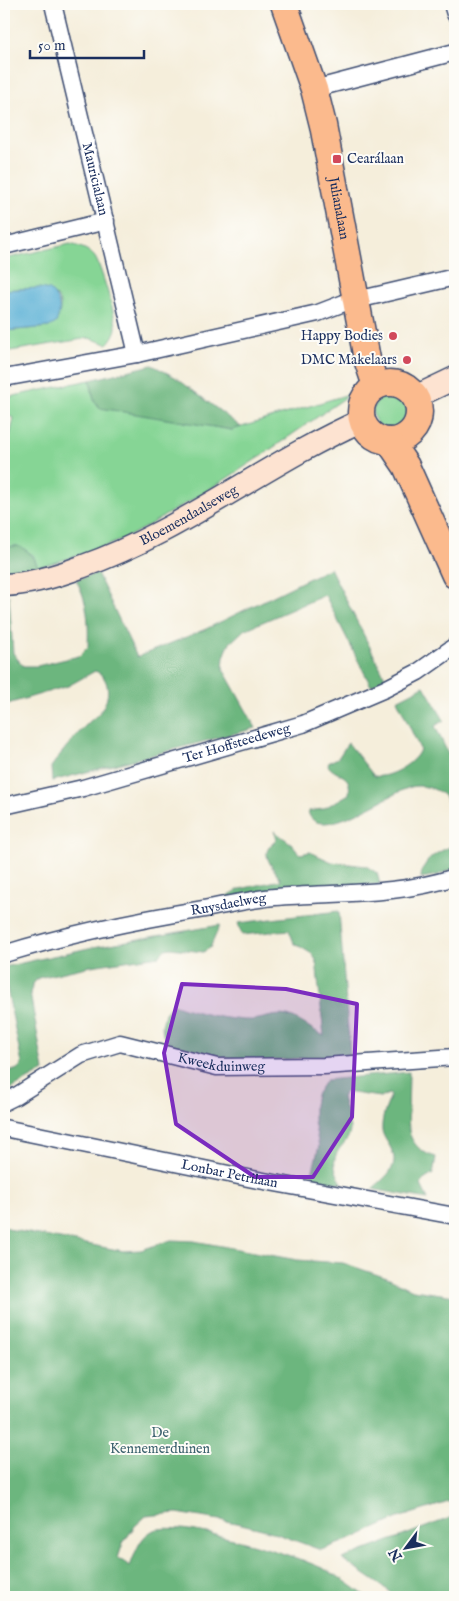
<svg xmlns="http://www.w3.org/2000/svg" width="459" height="1601" font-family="'IM FELL English',serif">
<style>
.green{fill:#86d595;stroke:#50827a}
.forest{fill:#6cb67e;stroke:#44726e}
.water{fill:#5ab0d6;stroke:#3a709a}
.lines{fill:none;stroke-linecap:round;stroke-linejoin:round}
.street-casing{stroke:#3c4c71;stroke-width:19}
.secondary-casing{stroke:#3c4c71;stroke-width:25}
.primary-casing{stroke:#3c4c71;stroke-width:29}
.street{stroke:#fff;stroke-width:16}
.secondary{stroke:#fde3d1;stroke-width:22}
.primary{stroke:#fbba8d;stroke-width:26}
.marked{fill:#7b2cbf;fill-opacity:0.2;stroke:#7b2cbf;stroke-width:4;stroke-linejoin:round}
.poi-dot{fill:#d1495b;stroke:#fdfcf7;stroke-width:2}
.labels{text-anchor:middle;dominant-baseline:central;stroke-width:4;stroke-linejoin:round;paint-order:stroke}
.poi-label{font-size:14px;fill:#1b2f5e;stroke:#fdfcf7;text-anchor:end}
.street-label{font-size:14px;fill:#1b2f5e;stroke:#fdfcf7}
.park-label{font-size:14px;fill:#3b616e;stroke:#fdfcf7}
</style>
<rect width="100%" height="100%" fill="#fdfcf7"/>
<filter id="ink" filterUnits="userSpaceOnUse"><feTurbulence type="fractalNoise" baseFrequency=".02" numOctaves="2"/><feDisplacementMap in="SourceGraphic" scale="10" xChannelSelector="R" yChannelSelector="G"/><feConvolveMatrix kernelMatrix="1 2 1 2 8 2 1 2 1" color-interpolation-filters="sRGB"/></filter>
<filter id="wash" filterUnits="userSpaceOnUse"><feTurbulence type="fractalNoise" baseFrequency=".0096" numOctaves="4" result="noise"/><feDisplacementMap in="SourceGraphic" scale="20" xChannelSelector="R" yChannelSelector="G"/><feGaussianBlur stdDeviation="1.12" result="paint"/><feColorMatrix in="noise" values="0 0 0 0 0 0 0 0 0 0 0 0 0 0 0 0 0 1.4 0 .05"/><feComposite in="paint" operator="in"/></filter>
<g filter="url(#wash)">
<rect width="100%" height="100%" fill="#f5eedb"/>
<path class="green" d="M 70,244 C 78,246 88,249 94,256 C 100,262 116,318 116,327 C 116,332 111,340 107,344 L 89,338 L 4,352 L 4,331 L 49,327 C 53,322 59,316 60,310 C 64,282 19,289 4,290 L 4,259 Z
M 90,380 L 94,400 L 169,419 L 232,430 L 352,393 C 292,434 234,477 171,512 C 152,523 134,535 114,543 C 89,553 64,560 38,567 L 33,555 L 17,546 L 4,547 L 4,434 L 10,436 L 14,418 L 6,415 L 4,411 L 4,398 Z
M373 412a17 17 0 1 1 34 0a17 17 0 1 1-34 0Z"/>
<path class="forest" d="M 152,365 L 175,377 L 241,427 L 232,430 L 100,408 L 94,400 L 90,380 Z
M 17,546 C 29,550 33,555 38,567 L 4,572 L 4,547 Z
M 330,568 L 386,679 L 371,686 L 325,595 L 244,630 L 229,644 L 224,657 L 223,669 L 256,728 L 52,781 L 51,767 C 62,751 74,738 87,724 C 92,719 100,714 103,707 C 111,695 109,676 95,671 L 68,686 L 4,705 L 4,596 L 9,596 L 13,653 L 23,666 L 37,666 L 62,660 L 79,656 L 88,647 C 89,623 88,601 76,580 L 97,573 L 137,657 L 206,629 Z
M 424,686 L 444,720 L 435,726 L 455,768 L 455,816 C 451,810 448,801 444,796 C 437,788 420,784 411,787 C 393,791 315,847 308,811 L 323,809 L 349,794 C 352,773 339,778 328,766 L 329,762 L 338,758 L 348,743 L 374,776 C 388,779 416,763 420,749 L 397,700 Z
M 274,831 L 292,844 L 300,854 L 310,852 L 332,862 L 366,866 L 377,873 L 380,884 L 223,898 L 240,889 L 281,880 C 277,872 263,859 268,849 C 270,846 274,842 277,839 Z
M 455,845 L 455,868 L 438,875 L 421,878 C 422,859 439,851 455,845 Z
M 339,911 L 350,1055 L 261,1061 L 226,1058 L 170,1045 L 163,1035 L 162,1026 L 165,1013 L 173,1004 C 192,1012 232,1021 252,1020 C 264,1019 276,1013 287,1016 C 297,1018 314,1031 324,1036 L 316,960 L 312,954 L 294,943 L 289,930 L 242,935 L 238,923 Z
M 220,925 L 210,948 L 203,952 L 171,948 L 165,949 L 159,956 L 91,966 L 38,978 L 33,984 L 30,993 L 44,1071 L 4,1093 L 4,1069 C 13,1071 16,1072 22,1064 L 7,989 L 6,986 L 4,986 L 4,967 L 93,947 Z
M 409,1072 C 409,1083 407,1128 410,1135 C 415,1147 424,1154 436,1157 L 433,1174 L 422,1181 L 421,1185 L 428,1199 L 372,1189 C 383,1179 400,1168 392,1151 C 389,1143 383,1138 382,1130 C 381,1118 387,1106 391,1095 L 389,1094 L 380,1097 L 345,1092 L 342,1097 C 344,1108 350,1120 350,1131 C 349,1140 342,1144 338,1151 C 331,1162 336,1174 343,1184 L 311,1178 L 319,1146 L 314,1122 L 314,1105 L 316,1095 L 326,1080 Z
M 4,1226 L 13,1230 L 123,1251 L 141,1250 L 171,1240 L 194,1241 L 297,1260 L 343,1263 L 387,1278 L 413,1290 L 455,1296 L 455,1500 L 398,1518 L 354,1538 L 321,1550 L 266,1530 L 237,1523 L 177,1513 L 146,1516 L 135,1526 L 123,1543 L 118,1558 L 130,1566 C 136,1552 139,1538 152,1531 C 177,1518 294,1555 322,1568 C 338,1575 353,1587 367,1597 L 4,1597 Z
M 455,1516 L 455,1597 L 398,1597 L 342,1559 Z"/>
<path class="water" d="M 39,288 L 50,290 C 61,301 61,309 56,323 L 49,327 L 4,331 L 4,290 Z"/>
</g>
<g filter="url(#ink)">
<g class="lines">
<defs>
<g id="street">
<path id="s1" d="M 53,4 L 137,354"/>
<path d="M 452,4 L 455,14"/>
<path d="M 314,89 L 455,52"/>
<path d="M 4,246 L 106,221"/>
<path d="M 4,378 L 137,354 L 318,313 L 344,303 L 455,277"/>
<path id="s2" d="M 4,806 L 83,788 L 303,724 L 385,689 L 418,672 L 455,646"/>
<path id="s3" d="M 4,954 C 69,934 136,920 204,909 C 227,905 251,899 275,897 C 334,892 398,896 455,877"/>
<path id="s4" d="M 4,1102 L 16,1096 L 81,1055 L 120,1043 L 217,1067 L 324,1066 L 455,1057"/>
<path id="s5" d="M 4,1128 L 253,1179 L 455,1216"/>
</g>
<g id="secondary">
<path d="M 415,397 L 455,378"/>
<path id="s6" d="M 4,585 C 30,584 57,576 81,567 C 182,532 265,463 363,420"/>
</g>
<g id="primary">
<path id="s7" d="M 284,4 L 314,89 L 323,125 L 367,359 L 376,386"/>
<circle cx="390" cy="412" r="29"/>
<path d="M 389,441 L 406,466 L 455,575"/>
</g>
</defs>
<use href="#street" class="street-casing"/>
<use href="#secondary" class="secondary-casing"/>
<use href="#primary" class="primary-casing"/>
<use href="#street" class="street"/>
<use href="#secondary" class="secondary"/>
<use href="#primary" class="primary"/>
</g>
</g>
<path class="marked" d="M 182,984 L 286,989 L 357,1004 L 352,1117 L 313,1177 L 255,1177 L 176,1124 L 164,1053 Z"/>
<g class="poi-dot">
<rect x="332" y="154" width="10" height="10" rx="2.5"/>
<circle cx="393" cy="336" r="5"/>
<circle cx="407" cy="360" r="5"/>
</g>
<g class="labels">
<g class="poi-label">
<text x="347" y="159" text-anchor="start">Cearálaan</text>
<text x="383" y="336">Happy Bodies</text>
<text x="397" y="360">DMC Makelaars</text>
</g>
<g class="street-label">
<text stroke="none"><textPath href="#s1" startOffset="180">Mauricialaan</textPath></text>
<text stroke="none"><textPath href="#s7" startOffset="212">Julianalaan</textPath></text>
<text stroke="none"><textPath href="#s6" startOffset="199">Bloemendaalseweg</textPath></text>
<text stroke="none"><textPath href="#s2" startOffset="241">Ter Hoffsteedeweg</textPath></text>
<text stroke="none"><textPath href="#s3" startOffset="230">Ruysdaelweg</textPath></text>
<text stroke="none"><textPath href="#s4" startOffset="235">Kweekduinweg</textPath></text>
<text stroke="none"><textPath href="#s5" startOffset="230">Lonbar Petrilaan</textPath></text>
</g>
<g class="park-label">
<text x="160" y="1433">De<tspan x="160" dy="16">Kennemerduinen</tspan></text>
</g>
</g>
<rect width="459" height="1601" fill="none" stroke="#fdfcf7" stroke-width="20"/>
<g transform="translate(406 1548) rotate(238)" stroke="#fdfcf7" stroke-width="4" paint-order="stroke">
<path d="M0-4L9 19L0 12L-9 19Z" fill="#1b2f5e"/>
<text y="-8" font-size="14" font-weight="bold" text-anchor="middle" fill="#1b2f5e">N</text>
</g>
<path d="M30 50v8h114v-8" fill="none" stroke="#1b2f5e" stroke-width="2.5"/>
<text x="38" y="50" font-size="15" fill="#1b2f5e" stroke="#fdfcf7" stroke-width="4" paint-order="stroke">50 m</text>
</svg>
